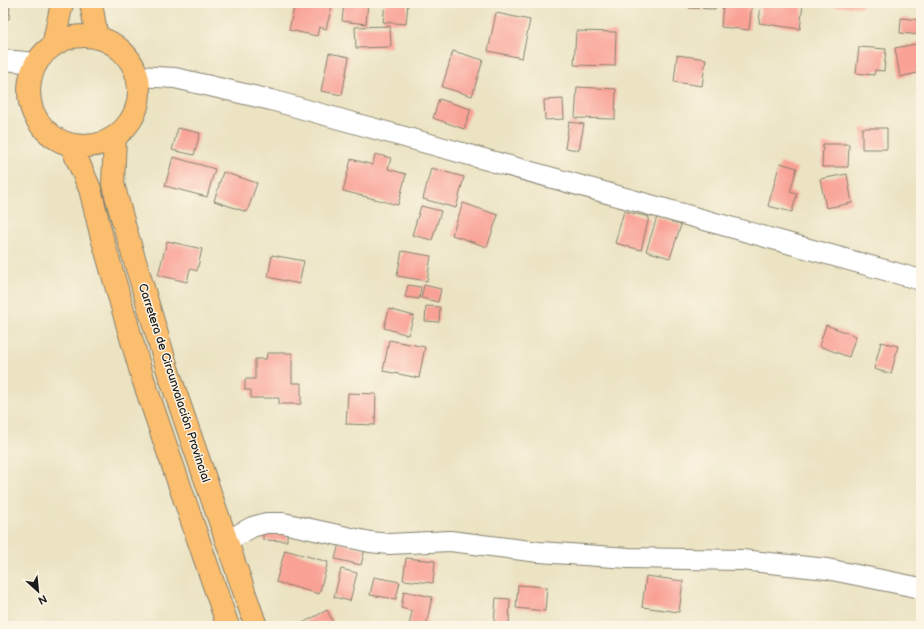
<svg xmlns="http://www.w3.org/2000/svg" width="924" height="629" font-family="'Balsamiq Sans',sans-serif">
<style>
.building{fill:#f9a195}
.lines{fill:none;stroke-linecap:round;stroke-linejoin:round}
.minor-casing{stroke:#84806f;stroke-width:22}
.highway-casing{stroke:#84806f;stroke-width:24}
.minor{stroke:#fff;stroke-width:20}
.highway{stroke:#fbbd6e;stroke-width:22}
.labels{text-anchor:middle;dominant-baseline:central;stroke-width:3;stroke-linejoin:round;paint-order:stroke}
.street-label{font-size:12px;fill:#1c1c1c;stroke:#fcf5e5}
</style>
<rect width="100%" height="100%" fill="#fcf5e5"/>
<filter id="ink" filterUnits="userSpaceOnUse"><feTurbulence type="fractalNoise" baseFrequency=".025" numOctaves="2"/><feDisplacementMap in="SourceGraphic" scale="8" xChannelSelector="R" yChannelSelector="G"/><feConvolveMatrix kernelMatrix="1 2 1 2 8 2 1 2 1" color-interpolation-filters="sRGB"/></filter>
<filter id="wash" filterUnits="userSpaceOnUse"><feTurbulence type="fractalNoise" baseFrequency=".012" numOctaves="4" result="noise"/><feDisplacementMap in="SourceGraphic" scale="16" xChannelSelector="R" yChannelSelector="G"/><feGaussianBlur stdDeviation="0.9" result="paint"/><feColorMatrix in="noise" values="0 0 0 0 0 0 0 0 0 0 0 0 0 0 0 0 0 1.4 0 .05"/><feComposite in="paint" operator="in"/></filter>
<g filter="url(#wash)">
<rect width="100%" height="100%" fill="#ebe3c2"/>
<g id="blocks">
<path class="building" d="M 3,3 L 10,3 L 9,19 L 3,19 Z
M 295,3 L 316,3 L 332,6 L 326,29 L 319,27 L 317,36 L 289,30 Z
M 327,3 L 342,3 L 341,7 Z
M 344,3 L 368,3 L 366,24 L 342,21 Z
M 385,3 L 408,3 L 406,24 L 383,22 Z
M 690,3 L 716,3 L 715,9 L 689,8 Z
M 723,3 L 752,3 L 749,30 L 721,27 Z
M 761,3 L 803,4 L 800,29 L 759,23 Z
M 833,3 L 862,3 L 862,7 L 833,6 Z
M 496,13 L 530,20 L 522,58 L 488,51 Z
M 901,18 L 921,20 L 921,35 L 900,33 Z
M 390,26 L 391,47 L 356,48 L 355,27 Z
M 576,31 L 616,32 L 615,66 L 574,65 Z
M 921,43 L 921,72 L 900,77 L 895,48 Z
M 859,47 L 886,49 L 884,71 L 875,70 L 874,75 L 856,73 Z
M 453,51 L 483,60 L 472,96 L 442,87 Z
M 329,53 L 349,57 L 342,95 L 321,91 Z
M 677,55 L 706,59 L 702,86 L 674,82 Z
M 577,87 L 616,89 L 615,119 L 575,118 Z
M 439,99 L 471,109 L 464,129 L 433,118 Z
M 563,99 L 564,119 L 545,120 L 544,100 Z
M 569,122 L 584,124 L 579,150 L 565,148 Z
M 178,128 L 200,133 L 194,155 L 172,150 Z
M 862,128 L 887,128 L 887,149 L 862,149 Z
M 823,144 L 849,144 L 848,167 L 822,167 Z
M 375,154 L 391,158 L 388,169 L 406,174 L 398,205 L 343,191 L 351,159 L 373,165 Z
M 173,157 L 215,169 L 207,197 L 165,186 Z
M 780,163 L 797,168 L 790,192 L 797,194 L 792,212 L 768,206 Z
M 431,168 L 464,177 L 456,208 L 423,199 Z
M 223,172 L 257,183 L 247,212 L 214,201 Z
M 847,174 L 852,203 L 826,208 L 820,179 Z
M 463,203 L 498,215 L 487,247 L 452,235 Z
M 421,206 L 441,211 L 432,240 L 412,235 Z
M 624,211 L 649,217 L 641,250 L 615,243 Z
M 657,217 L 681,225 L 670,258 L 646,251 Z
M 167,241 L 202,249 L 197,271 L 190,269 L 187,282 L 158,275 Z
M 402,251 L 431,256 L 427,281 L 397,276 Z
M 272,255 L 304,261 L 299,284 L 268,277 Z
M 408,285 L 421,287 L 419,299 L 405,297 Z
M 424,285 L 441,289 L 438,302 L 421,298 Z
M 426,306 L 440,307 L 439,322 L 425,321 Z
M 389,309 L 414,316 L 408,335 L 384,328 Z
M 826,325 L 856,336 L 849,357 L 819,346 Z
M 921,329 L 921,341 L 917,340 Z
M 389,340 L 425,347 L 419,378 L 383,371 Z
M 881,342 L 898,346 L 891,374 L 874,369 Z
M 267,353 L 292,353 L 292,383 L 301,383 L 301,404 L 279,404 L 279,398 L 251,398 L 251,390 L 245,390 L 245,379 L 255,379 L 255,359 L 266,359 Z
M 348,393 L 376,394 L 375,425 L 346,424 Z
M 263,529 L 287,530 L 287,541 L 263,540 Z
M 339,543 L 365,549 L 361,565 L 335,559 Z
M 285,550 L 328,562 L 319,594 L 276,582 Z
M 406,558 L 435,561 L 433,583 L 403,580 Z
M 341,569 L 357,573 L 350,601 L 334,597 Z
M 646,576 L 683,581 L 679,612 L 642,607 Z
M 374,577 L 400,582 L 396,599 L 370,595 Z
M 518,585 L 547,587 L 545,611 L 516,608 Z
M 404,591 L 432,597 L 426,626 L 409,626 L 412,611 L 401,608 Z
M 496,598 L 510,599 L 509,624 L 494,623 Z
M 327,610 L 335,626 L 297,626 Z"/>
</g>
</g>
<g filter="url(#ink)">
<use href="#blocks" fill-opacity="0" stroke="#84806f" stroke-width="1"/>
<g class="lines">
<defs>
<path id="minor" d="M 3,60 L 37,63
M 137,76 L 175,78 L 271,100 L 921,280
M 227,541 L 252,527 L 266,523 L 283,523 L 370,542 L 389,544 L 450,541 L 539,552 L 629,558 L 742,560 L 827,569 L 921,588"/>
<path id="highway" d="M 91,3 L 97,38
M29 91a55 55 0 1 1 110 0a55 55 0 1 1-110 0Z
M 53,46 L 62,3
M 115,137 L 113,184 L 125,228 L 168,371 L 256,626
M 71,145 L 90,189 L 101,234 L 143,379 L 228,626"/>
</defs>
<use href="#minor" class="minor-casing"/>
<use href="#highway" class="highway-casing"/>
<use href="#minor" class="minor"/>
<use href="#highway" class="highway"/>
</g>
</g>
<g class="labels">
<g class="street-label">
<text transform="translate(174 383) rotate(72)">Carretera de Circunvalación Provincial</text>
</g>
</g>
<rect width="924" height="629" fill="none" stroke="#fcf5e5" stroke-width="16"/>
<g transform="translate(38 591) rotate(153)" stroke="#fcf5e5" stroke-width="3" paint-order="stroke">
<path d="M0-3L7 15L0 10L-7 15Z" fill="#1c1c1c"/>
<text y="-6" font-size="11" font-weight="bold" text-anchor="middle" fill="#1c1c1c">N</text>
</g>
</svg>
